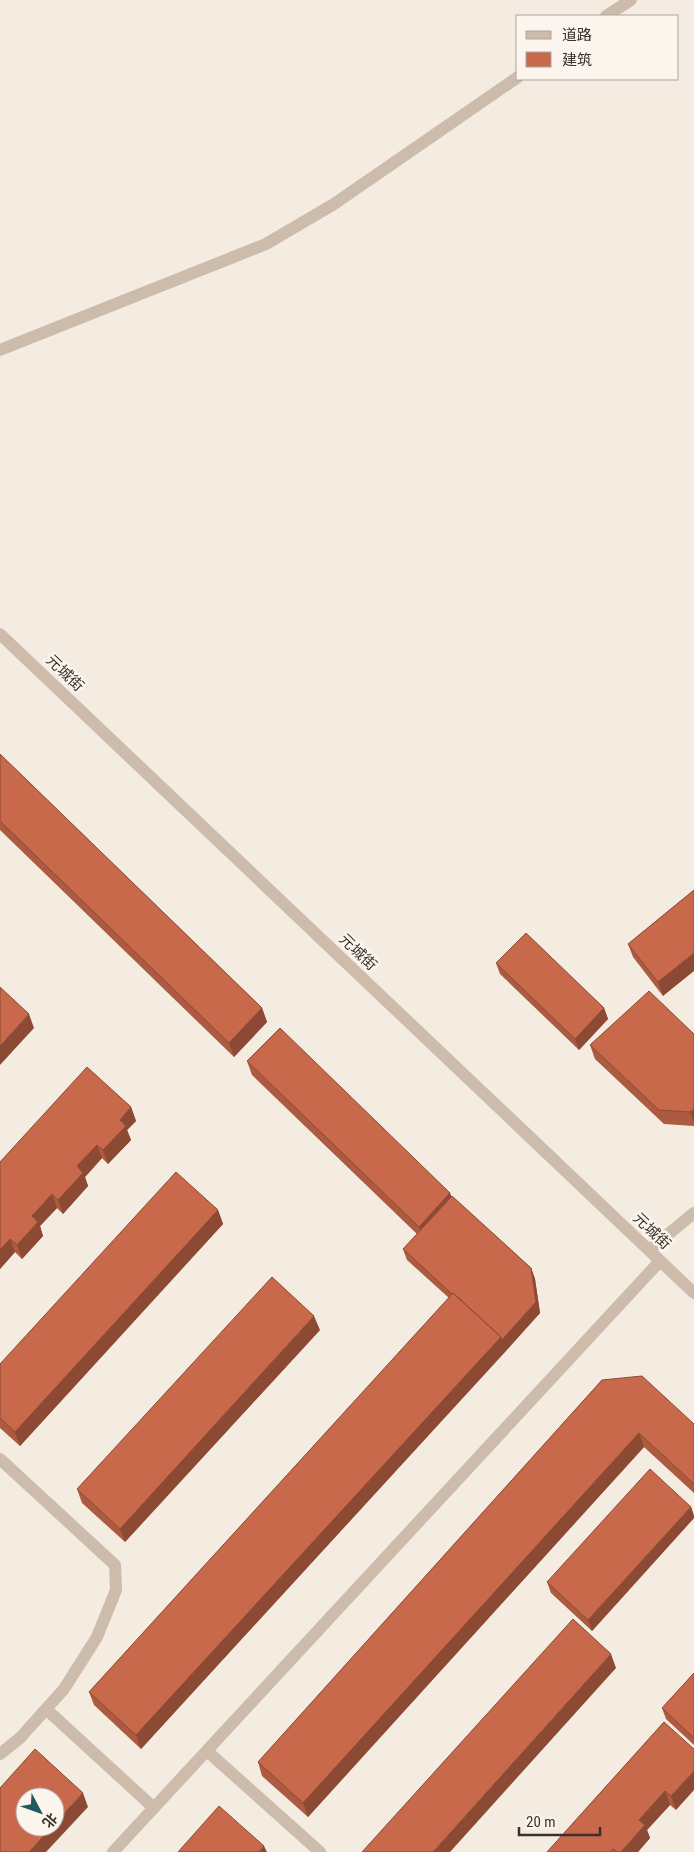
<svg xmlns="http://www.w3.org/2000/svg" width="694" height="1852" font-family="'Roboto Condensed','Noto Sans SC',sans-serif">
<style>
.lines{fill:none;stroke-linecap:round;stroke-linejoin:round}
.service{stroke:#cdbbac;stroke-width:12}
.minor{stroke:#cdbbac;stroke-width:12}
.tertiary{stroke:#cdbbac;stroke-width:12}
.wall{fill:#ac5a40}
.shaded-wall{fill:#8c4a34}
.building{fill:#c8694b;stroke:#8c4a34}
.labels{text-anchor:middle;dominant-baseline:central;stroke-width:5;stroke-linejoin:round;paint-order:stroke}
.street-label{font-size:15px;fill:#3b302b;stroke:#fbf5ee}
</style>
<rect width="100%" height="100%" fill="#f4ebe1"/>
<g class="lines">
<path class="service" d="M 649,1250 L 694,1213
M 0,1459 L 115,1565 L 116,1590 L 97,1637 L 64,1689 L 20,1738 L 0,1754
M 46,1709 L 154,1808
M 207,1751 L 320,1852"/>
<path class="minor" d="M 606,16 L 631,0
M 0,350 L 266,244 L 334,204 L 518,77
M 113,1852 L 660,1261"/>
<path class="tertiary" d="M 0,634 L 694,1293"/>
</g>
<path class="wall" d="M 0,754 L 262,1008 L 267,1022 L 234,1057 L 0,830 Z
M 694,890 L 663,996 L 633,957 L 628,944 Z
M 496,963 L 604,1008 L 608,1019 L 579,1050 L 500,974 Z
M 694,1034 L 694,1126 L 664,1124 L 595,1059 L 590,1045 Z
M 247,1061 L 450,1193 L 451,1196 L 531,1268 L 535,1279 L 540,1313 L 141,1749 L 94,1705 L 89,1692 L 449,1298 L 407,1260 L 403,1249 L 417,1234 L 252,1075 Z
M 131,1107 L 136,1121 L 127,1130 L 131,1140 L 108,1164 L 102,1158 L 85,1177 L 88,1186 L 63,1214 L 57,1208 L 40,1226 L 43,1236 L 22,1259 L 15,1252 L 0,1269 L 0,1162 Z
M 218,1210 L 223,1224 L 20,1446 L 0,1428 L 0,1364 Z
M 320,1330 L 125,1542 L 82,1503 L 77,1489 Z
M 602,1380 L 694,1424 L 694,1493 L 644,1447 L 308,1817 L 262,1776 L 258,1762 Z
M 691,1507 L 694,1516 L 694,1518 L 592,1631 L 551,1593 L 547,1582 Z
M 694,1673 L 694,1745 L 666,1719 L 662,1708 Z
M 664,1722 L 676,1810 L 670,1805 L 647,1830 L 650,1838 L 638,1852 L 547,1852 Z"/>
<path class="shaded-wall" d="M 694,953 L 694,971 L 663,996 L 658,982 Z
M 262,1008 L 267,1022 L 234,1057 L 229,1043 Z
M 604,1008 L 608,1019 L 579,1050 L 575,1039 Z
M 29,1014 L 34,1028 L 0,1065 L 0,1046 Z
M 131,1107 L 136,1121 L 127,1130 L 131,1140 L 108,1164 L 103,1150 L 120,1120 Z
M 694,1109 L 694,1122 L 690,1112 Z
M 97,1145 L 102,1158 L 85,1177 L 88,1186 L 63,1214 L 58,1200 L 77,1166 Z
M 450,1193 L 455,1207 L 424,1241 L 419,1227 Z
M 52,1194 L 57,1208 L 40,1226 L 43,1236 L 22,1259 L 17,1245 L 32,1216 Z
M 218,1210 L 223,1224 L 20,1446 L 15,1432 Z
M 10,1239 L 15,1252 L 0,1269 L 0,1250 Z
M 531,1268 L 535,1279 L 540,1313 L 506,1351 L 502,1340 Z
M 314,1316 L 320,1330 L 125,1542 L 120,1529 Z
M 501,1337 L 506,1351 L 141,1749 L 136,1735 Z
M 639,1433 L 644,1447 L 308,1817 L 303,1803 Z
M 691,1507 L 694,1516 L 694,1518 L 592,1631 L 588,1620 Z
M 611,1654 L 616,1668 L 450,1852 L 433,1852 Z
M 694,1771 L 694,1790 L 676,1810 L 671,1796 Z
M 665,1791 L 670,1805 L 647,1830 L 650,1838 L 638,1852 L 621,1852 L 639,1820 Z
M 83,1793 L 88,1807 L 46,1852 L 29,1852 L 52,1827 L 55,1827 L 55,1823 Z
M 264,1846 L 267,1852 L 259,1852 Z"/>
<path class="building" d="M 0,754 L 262,1008 L 229,1043 L 0,821 Z
M 694,890 L 694,953 L 658,982 L 628,944 Z
M 526,933 L 604,1008 L 575,1039 L 496,963 Z
M 0,987 L 29,1014 L 0,1046 Z
M 649,991 L 694,1034 L 694,1109 L 690,1112 L 659,1110 L 590,1045 Z
M 280,1028 L 450,1193 L 419,1227 L 247,1061 Z
M 87,1067 L 131,1107 L 120,1120 L 126,1126 L 103,1150 L 97,1145 L 77,1166 L 83,1173 L 58,1200 L 52,1194 L 32,1216 L 38,1222 L 17,1245 L 10,1239 L 0,1250 L 0,1162 Z
M 176,1172 L 218,1210 L 15,1432 L 0,1418 L 0,1364 Z
M 452,1196 L 531,1268 L 536,1302 L 502,1340 L 501,1337 L 453,1293 L 452,1294 L 403,1249 Z
M 272,1277 L 314,1316 L 120,1529 L 77,1489 Z
M 453,1293 L 501,1337 L 136,1735 L 89,1692 Z
M 642,1376 L 694,1424 L 694,1484 L 639,1433 L 303,1803 L 258,1762 L 602,1380 Z
M 650,1469 L 691,1507 L 588,1620 L 547,1582 Z
M 573,1619 L 611,1654 L 433,1852 L 362,1852 Z
M 694,1673 L 694,1738 L 662,1708 Z
M 664,1722 L 694,1749 L 694,1771 L 671,1796 L 665,1791 L 639,1820 L 645,1825 L 621,1852 L 617,1852 L 613,1849 L 610,1852 L 547,1852 Z
M 35,1749 L 83,1793 L 55,1823 L 55,1797 L 25,1797 L 25,1827 L 52,1827 L 29,1852 L 0,1852 L 0,1788 Z
M 219,1806 L 264,1846 L 259,1852 L 178,1852 Z"/>
<g class="labels">
<g class="street-label">
<text transform="translate(65 673) rotate(44)">元城街</text>
<text transform="translate(358 952) rotate(44)">元城街</text>
<text transform="translate(652 1231) rotate(44)">元城街</text>
</g>
</g>
<rect x="516" y="15" width="162" height="65" fill="#fbf5ee" stroke="#aea6a0"/>
<rect x="526" y="31" width="25" height="8" fill="#cdbbac" stroke="#aea6a0"/>
<text x="562" y="40" font-size="15" fill="#3b302b">道路</text>
<rect x="526" y="52" width="25" height="15" fill="#c8694b" stroke="#aea6a0"/>
<text x="562" y="65" font-size="15" fill="#3b302b">建筑</text>
<g transform="translate(40 1812) rotate(131)"><circle r="24" fill="#fbf5ee" stroke="#aea6a0"/>
<path d="M0-4L9 19L0 12L-9 19Z" fill="#1f5a5e"/>
<text y="-8" font-size="14" font-weight="bold" text-anchor="middle" fill="#3b302b">北</text>
</g>
<path d="M519 1827v8h81v-8" fill="none" stroke="#3b302b" stroke-width="2.5"/>
<text x="526" y="1827" font-size="15" fill="#3b302b" stroke="#fbf5ee" stroke-width="4" paint-order="stroke">20 m</text>
</svg>
